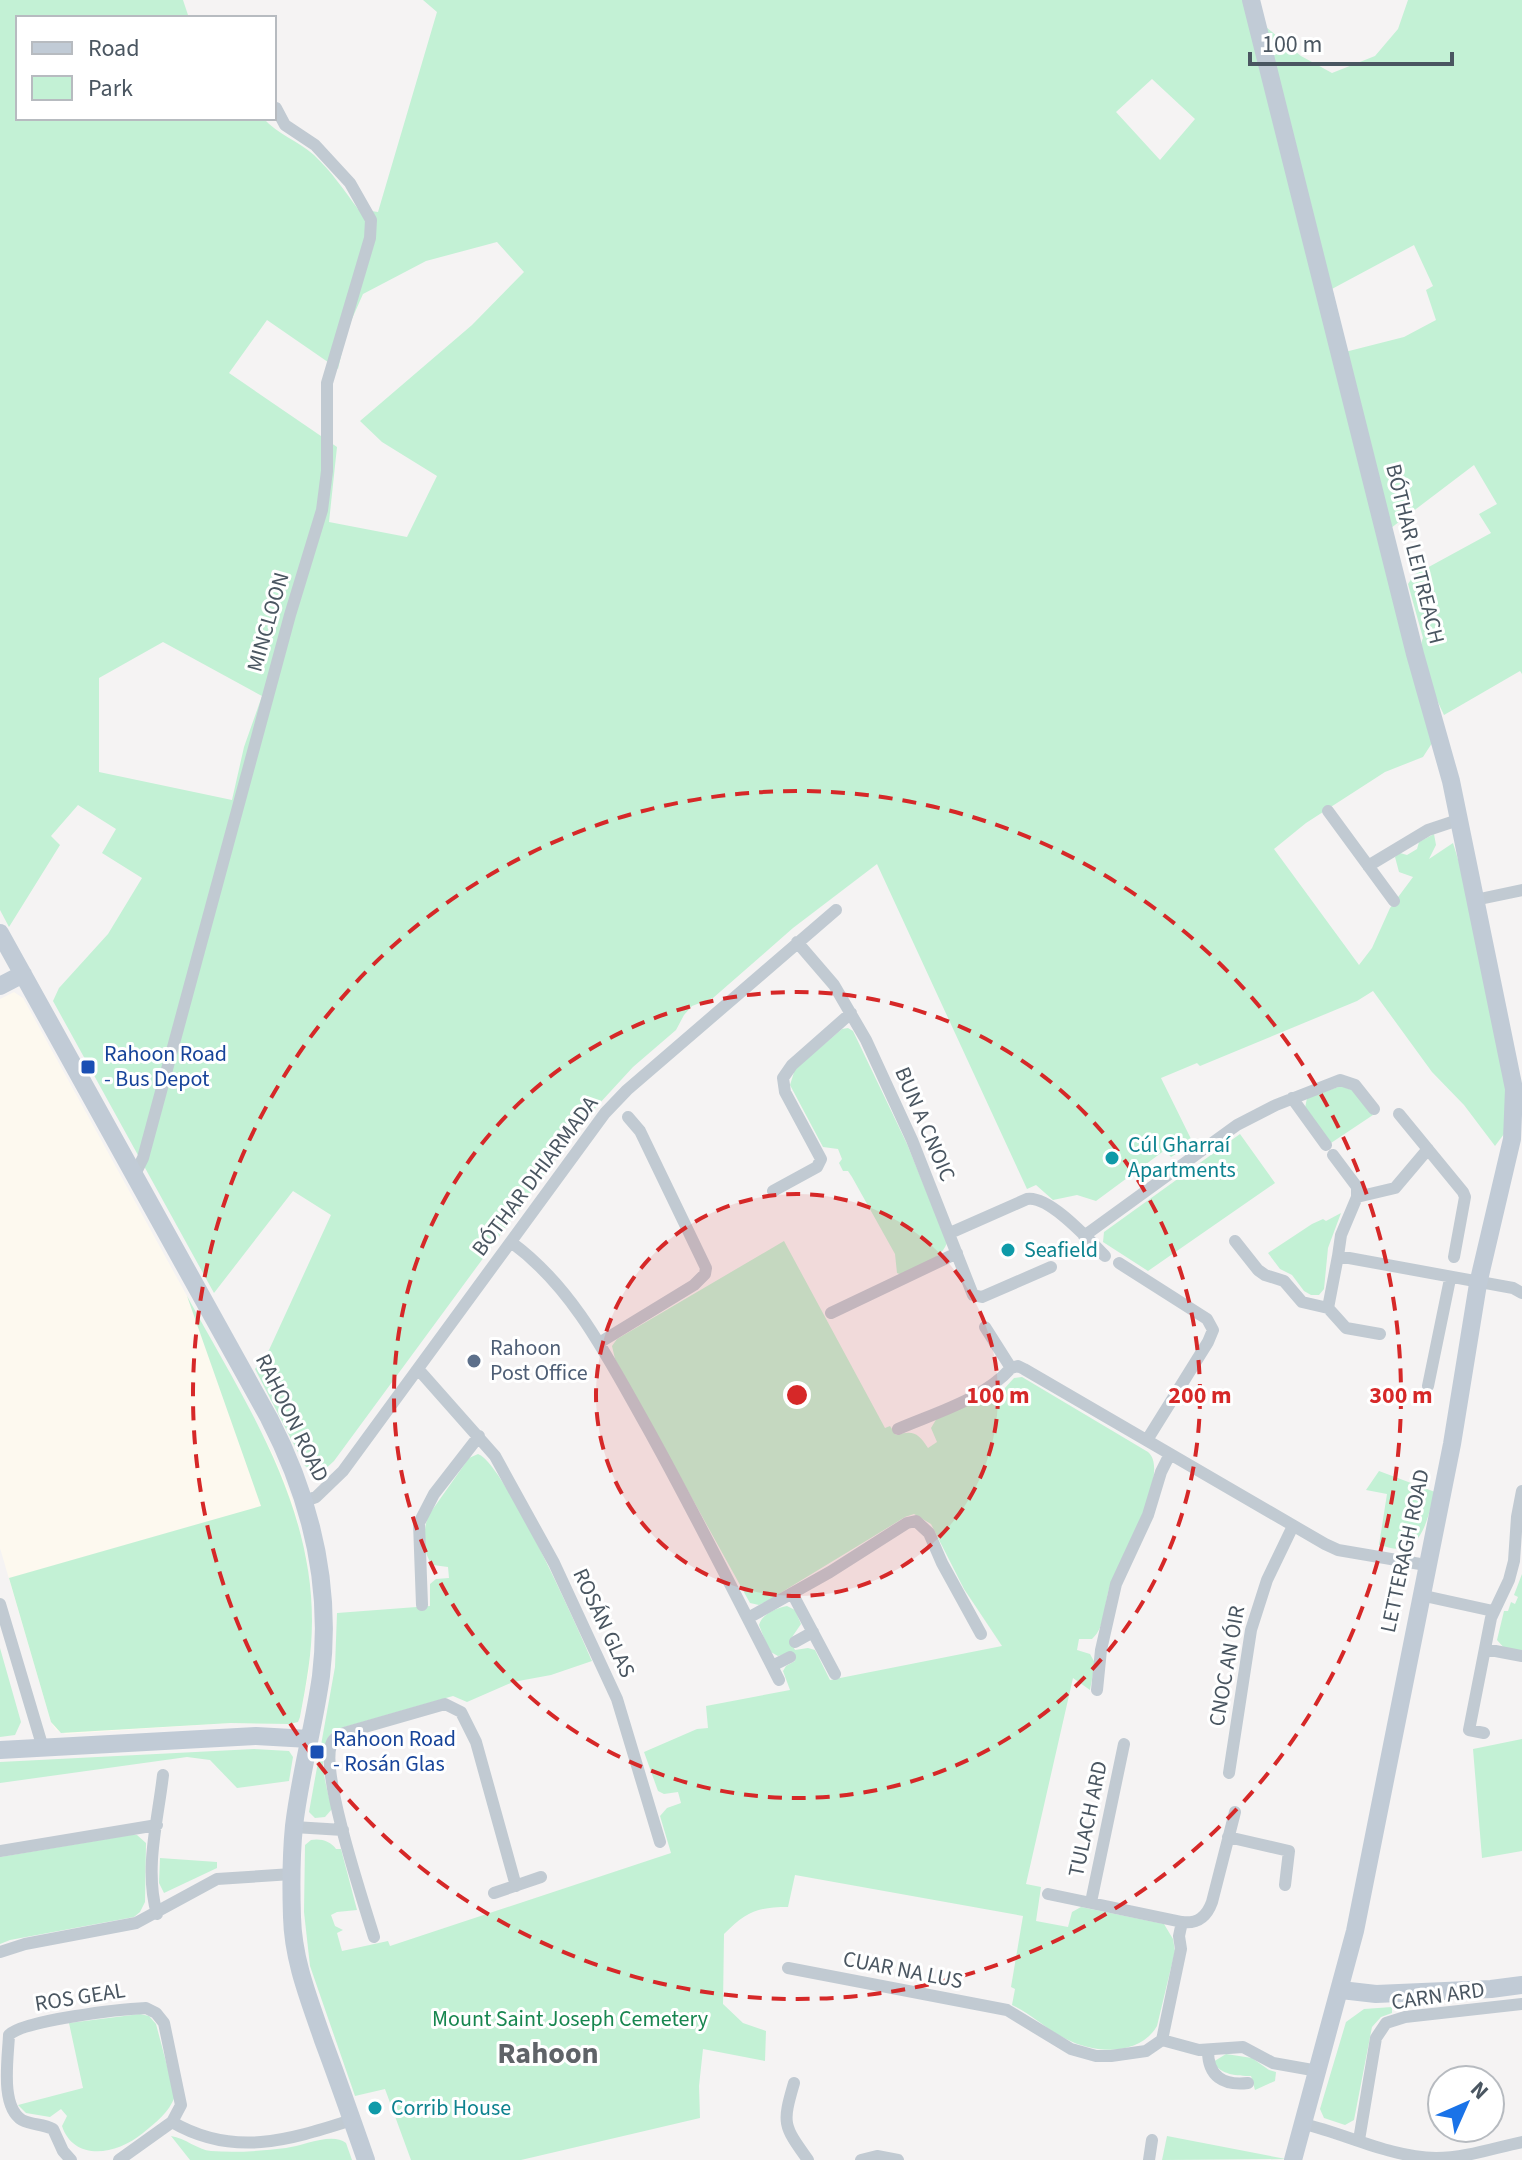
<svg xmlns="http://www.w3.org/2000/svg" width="1522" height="2160" font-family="'Source Sans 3',sans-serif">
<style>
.commercial{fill:#fdf9ef}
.green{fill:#c3f1d5;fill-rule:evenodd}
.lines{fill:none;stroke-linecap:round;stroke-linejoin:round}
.street{stroke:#c1cad2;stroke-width:12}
.secondary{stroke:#c1cbd6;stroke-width:18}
.ring{fill:none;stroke:#d62828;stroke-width:4;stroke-dasharray:14 10}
.transit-dot{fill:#1a4fb4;stroke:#fff;stroke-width:3}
.culture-dot{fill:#0f9aa8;stroke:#fff;stroke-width:3}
.service-dot{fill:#5c6f8a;stroke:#fff;stroke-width:3}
.labels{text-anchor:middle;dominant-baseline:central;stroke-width:6;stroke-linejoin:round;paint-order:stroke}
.street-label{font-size:22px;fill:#4a5661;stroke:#fff}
.transit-label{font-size:22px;fill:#164399;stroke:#fff;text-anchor:start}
.culture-label{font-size:22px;fill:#0d838f;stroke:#fff;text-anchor:start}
.service-label{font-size:22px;fill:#4e5e75;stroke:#fff;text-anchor:start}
.park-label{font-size:22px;fill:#17864f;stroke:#fff}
.district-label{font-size:30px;font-weight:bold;fill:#5f6368;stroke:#fff}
.centre{fill:#d62828;stroke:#fff;stroke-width:4}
.ring-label{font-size:24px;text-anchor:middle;font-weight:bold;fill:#d62828;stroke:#fff;stroke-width:6;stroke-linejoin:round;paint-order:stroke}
</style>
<rect width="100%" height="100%" fill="#f5f3f3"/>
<path class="commercial" d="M 14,992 L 23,998 L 187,1296 L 272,1452 L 292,1498 L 307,1560 L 312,1621 L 309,1671 L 300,1717 L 295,1724 L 231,1723 L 66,1734 L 56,1730 L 51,1722 L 0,1548 L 0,999 Z"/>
<path class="green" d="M 0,0 L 183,0 L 189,18 L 18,18 L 18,118 L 263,118 C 277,134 298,141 314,155 C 331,171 344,190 358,209 L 378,212 L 437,12 L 423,0 L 1246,0 L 1434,740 L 1423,757 L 1385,772 L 1306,823 L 1274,849 L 1359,965 L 1372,948 L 1390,908 L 1413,877 L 1399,872 L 1395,857 L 1400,853 L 1407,855 L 1417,849 L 1419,842 L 1434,834 L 1436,845 L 1429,859 L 1453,843 L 1469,895 L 1504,1065 L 1507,1130 L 1495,1146 L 1464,1105 L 1432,1072 L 1373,991 L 1357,1001 L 1200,1066 L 1197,1063 L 1161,1078 L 1193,1143 L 1171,1157 L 1165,1150 L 1096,1201 L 1077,1195 L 1053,1200 L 1036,1185 L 1027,1189 L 877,864 L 793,928 L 713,998 L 692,1006 L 684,1015 L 676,1030 L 633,1067 L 587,1117 L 334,1461 L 322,1472 L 311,1470 L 305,1466 L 255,1369 L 269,1350 L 331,1215 L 293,1191 L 214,1293 L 53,1001 L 59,988 L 108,934 L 142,878 L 102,853 L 116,829 L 78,805 L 51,836 L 60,845 L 9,927 L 0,910 ZM 1152,79 L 1195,119 L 1160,160 L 1116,112 ZM 497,242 L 524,272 L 472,325 L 360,421 L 382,442 L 437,476 L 407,537 L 329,522 L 337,447 L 229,373 L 267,320 L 338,369 L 347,330 L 363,294 L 426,261 ZM 163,642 L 262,696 L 244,747 L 232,800 L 99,772 L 99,678 Z
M 1408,0 L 1522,0 L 1522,674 L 1520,671 L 1444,715 C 1436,698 1415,655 1423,638 L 1408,584 L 1414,575 L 1491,533 L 1479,514 L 1497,504 L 1474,465 L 1391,528 L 1345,352 L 1404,337 L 1436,320 L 1426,290 L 1433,286 L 1414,245 L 1330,290 L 1266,27 L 1301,56 L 1332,73 L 1375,56 L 1398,29 Z
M 848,1028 L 853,1031 L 907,1144 L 947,1242 C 943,1259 916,1267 902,1275 L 897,1273 L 895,1254 L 852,1177 L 848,1171 L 843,1171 L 839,1163 L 842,1159 L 838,1149 L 823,1147 L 790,1085 L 795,1069 L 842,1029 Z
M 1341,1086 L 1357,1092 L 1373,1115 L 1331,1143 L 1305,1108 L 1307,1098 Z
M 1240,1134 L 1275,1183 L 1148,1271 L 1103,1242 L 1104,1232 Z
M 1341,1213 L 1328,1248 L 1324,1289 L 1319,1295 L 1311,1295 L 1304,1291 L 1292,1275 L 1280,1269 L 1268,1253 L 1312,1224 L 1323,1219 L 1326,1221 Z
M 784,1241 L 885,1428 L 890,1426 L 896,1435 C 914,1430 918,1433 928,1448 L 937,1442 L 931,1428 L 937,1418 L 1004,1389 L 1014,1378 L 1022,1377 L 1148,1452 C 1172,1472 1119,1561 1110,1586 C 1104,1602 1106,1627 1092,1639 L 1079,1639 L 1077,1650 L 1090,1654 L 1095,1663 L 1090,1690 L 1073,1678 L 1026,1884 L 1041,1887 L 1036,1921 L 1068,1927 L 1072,1912 L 1081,1907 L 1164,1924 L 1173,1939 L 1175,1951 L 1157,2026 C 1140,2056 1095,2054 1066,2039 C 1047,2030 1032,2014 1012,2005 L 1015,1989 L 1011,1987 L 1023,1916 L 795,1875 L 788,1907 C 757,1907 746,1912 724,1934 L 723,2004 L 743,2023 L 766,2031 L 765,2061 L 703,2049 L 699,2086 L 700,2118 L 521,2160 L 411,2160 L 385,2089 L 355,2096 L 310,1966 L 304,1912 L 305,1845 L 311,1840 C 320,1838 331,1841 336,1849 L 341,1849 L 357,1910 L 337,1912 L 331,1915 L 335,1926 L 343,1930 L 337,1933 L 342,1951 L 388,1941 L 390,1946 L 671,1853 L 660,1816 L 667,1808 L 681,1803 L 678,1792 L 664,1794 L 658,1791 L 644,1752 L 697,1729 L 708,1728 L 706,1706 L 790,1690 L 783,1671 L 786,1666 L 795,1661 L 791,1652 L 778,1656 L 769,1651 L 759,1625 C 762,1614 776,1608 787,1606 L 795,1610 L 801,1624 L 790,1640 L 795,1650 L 808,1648 L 815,1650 L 830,1680 L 1002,1646 L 964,1589 L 931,1524 L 914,1514 L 905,1517 C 860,1545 814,1572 769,1600 L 759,1605 L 750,1603 L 615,1359 L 612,1346 L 617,1339 Z
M 187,1296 C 243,1399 312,1499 312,1621 C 312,1654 306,1685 300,1717 L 298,1722 L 290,1724 L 231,1723 L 61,1733 L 51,1722 L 9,1578 L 261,1506 Z
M 478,1454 C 504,1463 578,1628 592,1661 L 551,1675 L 513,1682 L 467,1702 L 453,1696 L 334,1730 C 314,1751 326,1784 332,1809 L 325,1817 L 315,1818 L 309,1812 L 335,1667 L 337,1613 L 430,1606 L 430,1584 L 436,1579 L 449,1578 L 448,1567 L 433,1565 C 422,1554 423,1531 428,1516 L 469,1458 Z
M 1379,1471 L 1435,1492 C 1429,1511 1424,1549 1398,1549 C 1392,1549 1385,1546 1379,1545 L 1387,1494 L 1366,1490 Z
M 1522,1574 L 1522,1652 L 1505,1649 L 1497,1640 L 1504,1611 L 1508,1611 L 1511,1602 L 1515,1604 L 1518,1597 L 1514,1595 Z
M 0,1648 L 21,1722 L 15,1735 L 0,1737 Z
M 1522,1739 L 1522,1851 L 1482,1858 L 1473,1749 Z
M 254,1749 L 289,1751 L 293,1757 L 289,1781 L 237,1788 L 210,1760 L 187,1757 L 0,1783 L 0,1762 Z
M 130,1835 L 137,1835 L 146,1843 L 145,1902 L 140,1912 L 134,1917 L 10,1940 L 0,1944 L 0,1857 Z
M 160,1858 L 217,1862 L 217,1868 L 164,1893 L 159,1883 Z
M 1392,2007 L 1392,2013 L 1381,2017 L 1372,2027 L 1354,2120 L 1345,2125 L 1324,2118 L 1320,2109 L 1346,2022 L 1364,2009 Z
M 140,2014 L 149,2016 L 156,2024 L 175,2096 C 169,2113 156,2122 143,2133 C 114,2157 73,2160 62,2126 L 67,2116 L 61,2109 L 50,2117 L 26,2113 L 18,2105 L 83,2088 L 69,2023 Z
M 1226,2054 L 1252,2058 L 1269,2070 L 1276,2072 L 1275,2081 L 1255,2090 L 1251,2076 C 1237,2076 1221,2075 1213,2062 Z
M 171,2136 C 185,2138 198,2150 211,2151 C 236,2153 261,2151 286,2148 C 303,2146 332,2132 346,2143 L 352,2160 L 190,2160 Z
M 1167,2136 L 1286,2159 L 1162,2160 Z"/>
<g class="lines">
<path class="street" d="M 1328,811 L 1394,901
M 1368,866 L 1428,830 L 1458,820
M 1475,900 L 1522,890
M 797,942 L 834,985 L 866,1040 L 912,1140 L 973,1295 L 982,1297 L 1051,1267
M 1292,1098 L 1326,1145
M 1399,1114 L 1463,1192 L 1465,1197 L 1454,1257
M 1428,1149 L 1395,1188 L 1357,1197 L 1341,1235 L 1338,1256 L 1513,1288 L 1522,1293
M 1333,1155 L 1357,1187 L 1357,1197
M 135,1174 L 143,1158 L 290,615 L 322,510 L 327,471 L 327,383 L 370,238 L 371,220 L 350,183 L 315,145 L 285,125 L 276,108
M 773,1191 L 817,1167 L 821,1159 L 785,1092 L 783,1078 L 792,1065 L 851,1013
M 950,1233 L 1027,1199 C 1049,1195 1089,1240 1105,1256
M 1084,1236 L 1237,1125 L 1276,1105 L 1340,1080 L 1355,1085 L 1374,1109
M 1235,1241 L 1258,1270 L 1265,1275 L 1284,1281 L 1302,1302 L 1328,1308 L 1338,1256
M 511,1242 C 574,1288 609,1360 647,1427 C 693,1510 736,1595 779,1680
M 1119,1263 L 1207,1319 L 1213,1330 L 1208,1342 L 1147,1440
M 1328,1308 L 1346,1328 L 1380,1334
M 831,1313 L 957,1253
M 985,1327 L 1011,1368 L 1018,1366 L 1024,1369 L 1325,1544 L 1338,1550 L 1426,1565
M 599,1343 L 694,1285 L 705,1274 L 706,1268 L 640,1131 L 628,1117
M 418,1369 L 495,1456 L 554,1563 L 617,1699 L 660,1842
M 1428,1386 L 1450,1279
M 898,1429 C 935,1413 984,1399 1011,1368
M 305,1501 L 316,1497 L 343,1471 L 605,1113 L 627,1090 L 836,910
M 792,1593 L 835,1674
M 1420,1595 L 1493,1611
M 0,1604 L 43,1748
M 422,1605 L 419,1523 L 434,1494 L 479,1436
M 748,1618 L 830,1572 L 907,1523 L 916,1521 L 929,1533 L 942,1563 L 981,1634
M 795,1642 L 813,1632
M 1485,1649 L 1522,1656
M 772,1666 L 790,1657
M 1097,1690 L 1101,1650 L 1116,1584 L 1148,1515 L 1161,1472 L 1170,1454
M 1484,1733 L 1469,1730 L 1491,1618 L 1509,1580 L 1514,1561 L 1517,1517 L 1522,1491
M 1229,1773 L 1251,1630 L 1267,1580 L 1293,1526
M 294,1827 L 343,1830
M 1228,1837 L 1289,1851 L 1285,1885
M 0,1851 L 157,1825
M 494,1893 L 541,1877
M 1048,1894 L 1182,1922 C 1198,1924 1207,1916 1212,1902 L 1235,1812
M 1091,1902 L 1124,1744
M 157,1914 C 144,1869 158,1820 163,1775
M 374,1937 C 363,1901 321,1775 331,1745 C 333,1738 338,1736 344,1733 L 445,1704 L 461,1712 L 476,1742 L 516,1886
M 0,1952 L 25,1944 L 136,1923 L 217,1879 L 292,1874
M 788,1968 L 1007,2010 L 1071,2049 L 1096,2056 L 1111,2056 L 1146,2051 L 1162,2040 L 1181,1949 L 1179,1936 L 1182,1922
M 1162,2040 L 1199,2050 L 1243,2047 L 1273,2063 L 1318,2071
M 1208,2051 C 1208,2076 1223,2086 1248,2083
M 794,2083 C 782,2124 783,2125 808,2160
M 172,2122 C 234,2158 289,2140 352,2120
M 1304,2124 C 1349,2135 1390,2157 1436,2158 C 1465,2158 1494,2148 1522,2142
M 1359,2140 L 1376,2038 L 1386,2023 L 1405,2017 L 1522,2004
M 71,2160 L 63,2151 L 53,2129 C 43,2124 32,2125 22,2120 C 0,2106 8,2059 9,2035 C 24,2020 122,2009 146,2008 L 156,2013 L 164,2023 L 181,2105 L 172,2122 L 119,2160
M 861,2160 L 877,2156 L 898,2160
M 1149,2160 L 1152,2140"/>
<path class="secondary" d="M 1251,0 L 1415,654 L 1451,781 L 1514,1089 L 1512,1139 L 1478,1284 L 1452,1444 L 1355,1931 L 1293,2160
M 0,933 L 269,1418 C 311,1499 332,1585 321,1676 C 314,1726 300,1775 294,1826 C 291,1856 291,1887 292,1917 C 293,1960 309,1999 323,2040 C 338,2080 352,2120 366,2160
M 0,986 L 23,974
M 0,1750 L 256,1736 L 309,1739
M 1341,1990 L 1376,1994 L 1491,1989 L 1522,1985"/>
</g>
<circle cx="797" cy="1395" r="201" fill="#d62828" fill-opacity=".12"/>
<g class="ring">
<circle cx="797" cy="1395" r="201"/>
<circle cx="797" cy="1395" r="403"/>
<circle cx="797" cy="1395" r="604"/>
</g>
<g class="transit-dot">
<rect x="80" y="1059" width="16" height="16" rx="4"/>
<rect x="309" y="1744" width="16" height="16" rx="4"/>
</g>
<g class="culture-dot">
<circle cx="1112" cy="1158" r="8"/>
<circle cx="1008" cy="1250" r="8"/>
<circle cx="375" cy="2108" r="8"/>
</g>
<circle class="service-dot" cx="474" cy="1361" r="8"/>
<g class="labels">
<g class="street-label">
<text transform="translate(1415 554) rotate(76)">BÓTHAR LEITREACH</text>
<text transform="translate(268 622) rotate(-74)">MINCLOON</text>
<text transform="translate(925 1124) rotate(67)">BUN A CNOIC</text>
<text transform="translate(535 1176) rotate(-53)">BÓTHAR DHIARMADA</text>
<text transform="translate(292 1418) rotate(64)">RAHOON ROAD</text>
<text transform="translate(1405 1551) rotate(-78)">LETTERAGH ROAD</text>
<text transform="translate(604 1623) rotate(65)">ROSÁN GLAS</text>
<text transform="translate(1227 1666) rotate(-80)">CNOC AN ÓIR</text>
<text transform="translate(1088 1819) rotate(-78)">TULACH ARD</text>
<text transform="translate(903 1970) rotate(11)">CUAR NA LUS</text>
<text transform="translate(1438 1996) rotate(-8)">CARN ARD</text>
<text transform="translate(80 1997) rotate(-9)">ROS GEAL</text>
</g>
<g class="transit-label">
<text x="104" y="1054">Rahoon Road<tspan x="104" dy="25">- Bus Depot</tspan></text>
<text x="333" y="1739">Rahoon Road<tspan x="333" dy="25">- Rosán Glas</tspan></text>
</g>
<g class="culture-label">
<text x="1128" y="1145">Cúl Gharraí<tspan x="1128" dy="25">Apartments</tspan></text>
<text x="1024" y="1250">Seafield</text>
<text x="391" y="2108">Corrib House</text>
</g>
<g class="service-label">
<text x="490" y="1348">Rahoon<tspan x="490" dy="25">Post Office</tspan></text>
</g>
<g class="park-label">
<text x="570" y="2019">Mount Saint Joseph Cemetery</text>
</g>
<g class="district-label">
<text x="548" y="2053">Rahoon</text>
</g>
</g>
<circle cx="797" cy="1395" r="12" class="centre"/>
<g class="ring-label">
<text x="998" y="1403">100 m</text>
<text x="1200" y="1403">200 m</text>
<text x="1401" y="1403">300 m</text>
</g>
<rect x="16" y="16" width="260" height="104" fill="#ffffff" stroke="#b7bbc0" stroke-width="2"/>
<rect x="32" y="42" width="40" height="12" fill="#c1cbd6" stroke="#b7bbc0" stroke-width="2"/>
<text x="88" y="56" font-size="24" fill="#4a5661">Road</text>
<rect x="32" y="76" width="40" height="24" fill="#c3f1d5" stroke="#b7bbc0" stroke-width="2"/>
<text x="88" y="96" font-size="24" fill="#4a5661">Park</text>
<g transform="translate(1466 2104) rotate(45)"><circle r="38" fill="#ffffff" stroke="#b7bbc0" stroke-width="2"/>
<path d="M0-6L14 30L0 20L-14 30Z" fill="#1a73e8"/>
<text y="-12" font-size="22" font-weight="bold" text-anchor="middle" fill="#4a5661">N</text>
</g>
<path d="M1250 52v12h202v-12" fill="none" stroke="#4a5661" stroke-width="4"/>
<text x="1262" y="52" font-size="24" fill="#4a5661" stroke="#ffffff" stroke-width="6" paint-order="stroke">100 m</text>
</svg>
